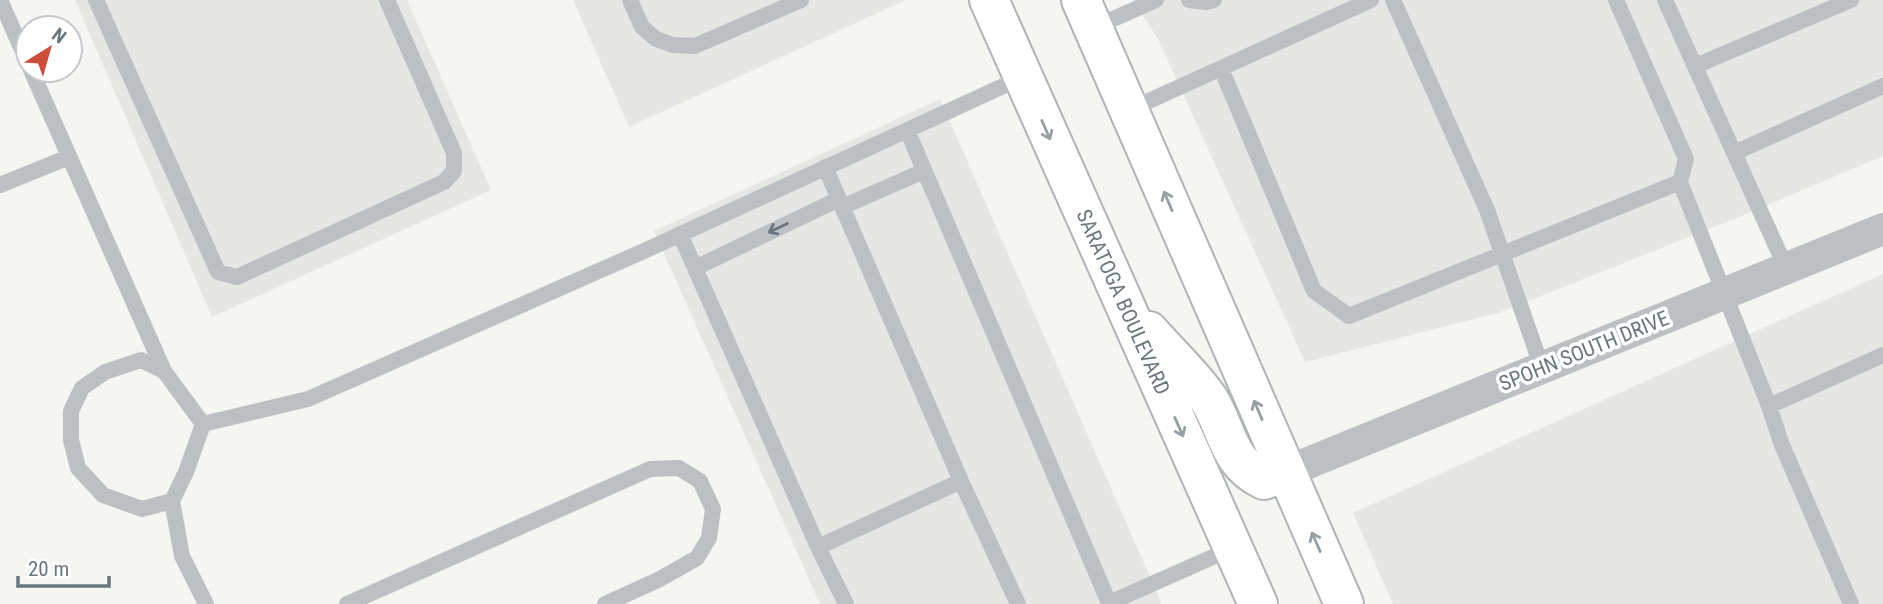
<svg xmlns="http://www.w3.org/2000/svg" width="1883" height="604" font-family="'Roboto Condensed',sans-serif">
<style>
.built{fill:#e6e6e5}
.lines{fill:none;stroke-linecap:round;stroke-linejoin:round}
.secondary-casing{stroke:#afb4b7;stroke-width:42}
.lane{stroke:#bcc0c3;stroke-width:16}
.street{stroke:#bcc0c3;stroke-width:32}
.secondary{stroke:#fff;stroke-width:38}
.oneway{stroke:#95a0a5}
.oneway2{stroke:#68777f}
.labels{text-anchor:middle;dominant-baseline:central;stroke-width:7;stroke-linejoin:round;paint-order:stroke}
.street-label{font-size:21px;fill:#68777f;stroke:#fff}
</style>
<rect width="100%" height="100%" fill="#f5f5f2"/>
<path class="built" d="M 75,0 L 407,0 L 491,190 L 212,317 Z
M 573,0 L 906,0 L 629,127 Z
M 1133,0 L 1883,0 L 1883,156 L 1744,215 L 1498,313 L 1305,362 L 1158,39 Z
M 940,99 L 1162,604 L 820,604 L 654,231 Z
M 1883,274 L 1883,604 L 1393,604 L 1353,513 Z"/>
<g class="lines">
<defs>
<path id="secondary" d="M 989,0 L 1258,604
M 1081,0 L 1344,604
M 1149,331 C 1166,351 1197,380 1210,401 C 1228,432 1228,463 1264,480 L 1286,472"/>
</defs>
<use href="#secondary" class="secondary-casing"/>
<path class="lane" d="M 0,0 L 28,63
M 96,0 L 218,272 L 237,277 L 444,182 L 454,171 L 454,153 L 387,0
M 630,0 L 642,27 L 656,39 L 673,45 L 695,46 L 801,0
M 1189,0 L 1206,2 L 1214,0
M 1393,0 L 1487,210 L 1542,368
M 1665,0 L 1786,268
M 1093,28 L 1156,0
M 1695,66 L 1851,0
M 1221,68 L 1314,291 L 1349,316 L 1680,182 L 1686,159 L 1616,0
M 31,70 L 164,371
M 1129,110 L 1371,0
M 907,130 L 1109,603 L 1233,548
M 1734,153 L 1883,86
M 825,167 L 961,481 L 1018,604
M 1680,182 L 1769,406
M 0,185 L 69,157
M 842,207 L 924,171
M 680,234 L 818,547
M 695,268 L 839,199
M 203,424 L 186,472 L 172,501 L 142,509 L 103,495 L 78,468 L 71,440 L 71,411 L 82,388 L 105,372 L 141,360 L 164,371 L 203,424 L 308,399 L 644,251 L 1023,77
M 172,501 L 182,556 L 206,604
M 347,604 L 650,469 L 679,468 L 700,481 L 713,509 L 709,538 L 697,558 L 658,580 L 605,604
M 846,604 L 818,547 L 961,481
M 1851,604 L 1782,445 L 1769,406 L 1883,355"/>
<path class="street" d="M 1286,472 L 1883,229"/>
<use href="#secondary" class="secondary"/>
</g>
<defs><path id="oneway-shaft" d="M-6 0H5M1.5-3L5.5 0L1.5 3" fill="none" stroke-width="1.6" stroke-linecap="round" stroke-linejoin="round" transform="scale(1.75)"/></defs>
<g class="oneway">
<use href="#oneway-shaft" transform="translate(1046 130) rotate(66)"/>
<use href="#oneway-shaft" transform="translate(1168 201) rotate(-113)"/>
<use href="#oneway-shaft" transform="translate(1258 410) rotate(-113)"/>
<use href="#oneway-shaft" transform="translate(1179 427) rotate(66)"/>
<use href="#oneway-shaft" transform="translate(1316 542) rotate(-114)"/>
</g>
<use class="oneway2" href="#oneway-shaft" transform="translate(778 228) rotate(154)"/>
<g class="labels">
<g class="street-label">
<text transform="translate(1123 302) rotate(66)">SARATOGA BOULEVARD</text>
<text transform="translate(1584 351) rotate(-22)">SPOHN SOUTH DRIVE</text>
</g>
</g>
<g transform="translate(49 49) rotate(37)"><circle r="33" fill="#ffffff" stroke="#c3c9cc" stroke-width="2"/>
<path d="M0-5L12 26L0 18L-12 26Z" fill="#cd4c3a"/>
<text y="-10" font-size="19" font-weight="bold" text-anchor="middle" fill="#68777f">N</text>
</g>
<path d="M18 576v10h91v-10" fill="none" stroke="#68777f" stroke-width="3.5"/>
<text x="28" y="576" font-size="21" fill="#68777f" stroke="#ffffff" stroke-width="5" paint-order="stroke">20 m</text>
</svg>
